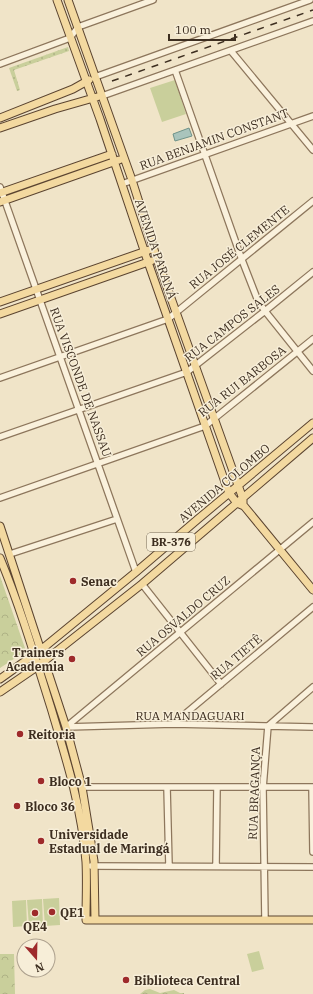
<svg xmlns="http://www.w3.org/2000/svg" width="313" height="994" font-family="'IBM Plex Serif',serif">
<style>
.grass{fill:url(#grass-dots)}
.forest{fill:url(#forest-crowns)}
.pitch{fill:#c9cf9b}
.water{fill:#a9c4bc;stroke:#6f938a}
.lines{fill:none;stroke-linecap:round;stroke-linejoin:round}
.minor-casing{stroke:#8d765c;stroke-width:8}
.major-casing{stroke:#5b4430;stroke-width:9}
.minor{stroke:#faf1dc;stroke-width:5.5}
.major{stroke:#f3d9a0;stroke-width:7}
.rail{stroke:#3d2e20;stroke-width:1.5;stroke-dasharray:7 7;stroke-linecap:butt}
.poi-dot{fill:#9e2a2b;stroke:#f7eed8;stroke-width:1.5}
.labels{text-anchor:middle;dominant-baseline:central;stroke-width:3;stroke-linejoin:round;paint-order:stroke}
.shield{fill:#f7eed8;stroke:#756857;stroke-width:1}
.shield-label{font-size:11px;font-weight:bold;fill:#3d2e20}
.street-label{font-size:12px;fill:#3d2e20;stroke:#f7eed8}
.poi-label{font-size:12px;font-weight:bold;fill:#3d2e20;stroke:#f7eed8;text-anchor:start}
</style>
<defs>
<pattern id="grass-dots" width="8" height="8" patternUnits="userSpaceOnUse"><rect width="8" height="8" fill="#c9cf9b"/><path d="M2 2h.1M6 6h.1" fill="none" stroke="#aeb285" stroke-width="1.8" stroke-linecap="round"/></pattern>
<pattern id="forest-crowns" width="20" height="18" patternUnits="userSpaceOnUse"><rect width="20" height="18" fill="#c9cf9b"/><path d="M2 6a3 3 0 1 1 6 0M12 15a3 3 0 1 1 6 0" fill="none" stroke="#aeb285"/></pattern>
</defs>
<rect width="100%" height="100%" fill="#f0e4c8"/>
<path class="grass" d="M 68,47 L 69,51 L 14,70 L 20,90 L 17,91 L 9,68 Z"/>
<path class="forest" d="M 0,576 L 26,651 L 0,668 Z
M 0,954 L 14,954 L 15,994 L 0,994 Z
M 150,989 L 160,993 L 174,990 L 180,993 L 184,993 L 184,994 L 140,994 L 145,990 Z"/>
<path class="pitch" d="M 175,80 L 186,114 L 162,122 L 150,88 Z
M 59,898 L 60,925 L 45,926 L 43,899 Z
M 42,899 L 43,926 L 29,926 L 27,900 Z
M 26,900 L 27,926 L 13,927 L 12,901 Z
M 259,951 L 264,969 L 252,972 L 247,954 Z"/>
<path class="water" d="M 189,128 L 192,136 L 175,141 L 173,134 Z"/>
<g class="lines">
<defs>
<path id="minor" d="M 231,51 L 313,150
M 0,64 L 70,38 L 78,27 L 153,0
M 175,70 L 242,260 L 258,301 L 265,311 L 313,371
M 95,77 L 310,0
M 102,96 L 313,21
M 122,184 L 313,116
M 0,187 L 136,572
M 0,378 L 168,319 L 313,201
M 0,437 L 187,372 L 265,311 L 313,272
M 0,498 L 205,426 L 313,339
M 10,554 L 117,519
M 142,584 L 221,684
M 173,724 L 313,607
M 66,727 L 313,522
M 67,727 L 173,724 L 313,727
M 82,787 L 313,787
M 167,787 L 169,866
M 312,787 L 313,852
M 91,866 L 313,867
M 216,866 L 217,787
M 265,920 L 263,788 L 268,726 L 313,687"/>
<path id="major" d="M 57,0 L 100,119 L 148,262 L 226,485 L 229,493 L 237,503 L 244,506 L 313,590
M 68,0 L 132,180 L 157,259 L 243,499 L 243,505
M 0,118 L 73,89 L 89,80
M 0,128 L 55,109 L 97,97
M 0,193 L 112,154
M 0,202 L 119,160
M 0,302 L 149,250
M 0,314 L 151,261
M 0,526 L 66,727 L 82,787 L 94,861 L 95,920
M 0,558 C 20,606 35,657 51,708 C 66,758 82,809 86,862 C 87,881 86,901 86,920 L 313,920
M 0,679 L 42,649 L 136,572 L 198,519 L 313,423
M 0,692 L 38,666 L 142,584 L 313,438"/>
</defs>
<use href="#minor" class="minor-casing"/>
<use href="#major" class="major-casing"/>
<use href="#minor" class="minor"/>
<use href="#major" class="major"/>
<path class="rail" d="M 112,81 L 313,10"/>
</g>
<g class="poi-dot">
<circle cx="73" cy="581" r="4"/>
<circle cx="72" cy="659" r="4"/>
<circle cx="20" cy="734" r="4"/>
<circle cx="41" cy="781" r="4"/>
<circle cx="17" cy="806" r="4"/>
<circle cx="41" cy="841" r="4"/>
<circle cx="52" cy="912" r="4"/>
<circle cx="35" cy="913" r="4"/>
<circle cx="126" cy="980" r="4"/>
</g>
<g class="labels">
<rect class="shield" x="147" y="533" width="48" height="18" rx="3"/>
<g class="shield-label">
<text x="171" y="542">BR-376</text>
</g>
<g class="street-label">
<text transform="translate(214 139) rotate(-20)">RUA BENJAMIN CONSTANT</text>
<text transform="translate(239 247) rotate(-39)">RUA JOSÉ CLEMENTE</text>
<text transform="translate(156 249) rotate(71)">AVENIDA PARANÁ</text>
<text transform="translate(232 323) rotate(-38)">RUA CAMPOS SALES</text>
<text transform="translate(242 381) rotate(-38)">RUA RUI BARBOSA</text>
<text transform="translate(81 382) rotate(70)">RUA VISCONDE DE NASSAU</text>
<text transform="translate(224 483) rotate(-40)">AVENIDA COLOMBO</text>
<text transform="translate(183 616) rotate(-40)">RUA OSVALDO CRUZ</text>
<text transform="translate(236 657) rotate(-40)">RUA TIETÊ</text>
<text x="190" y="715">RUA MANDAGUARI</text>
<text transform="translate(254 793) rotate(-88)">RUA BRAGANÇA</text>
</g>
<g class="poi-label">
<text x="81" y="581">Senac</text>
<text x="64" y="652" text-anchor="end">Trainers<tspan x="64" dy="14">Academia</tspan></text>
<text x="28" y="734">Reitoria</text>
<text x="49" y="781">Bloco 1</text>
<text x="25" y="806">Bloco 36</text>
<text x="49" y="834">Universidade<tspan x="49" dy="14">Estadual de Maringá</tspan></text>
<text x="60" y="912">QE1</text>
<text x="35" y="926" text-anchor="middle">QE4</text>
<text x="134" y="980">Biblioteca Central</text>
</g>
</g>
<g transform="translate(36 958) rotate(160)"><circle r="19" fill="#f7eed8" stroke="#ada18e"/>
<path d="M0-3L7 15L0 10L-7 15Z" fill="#9e2a2b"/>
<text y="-6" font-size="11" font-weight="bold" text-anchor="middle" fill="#3d2e20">N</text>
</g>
<path d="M169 34v6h66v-6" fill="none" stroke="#3d2e20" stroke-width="2"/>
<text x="175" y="34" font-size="12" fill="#3d2e20" stroke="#f7eed8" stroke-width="3" paint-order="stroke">100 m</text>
</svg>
